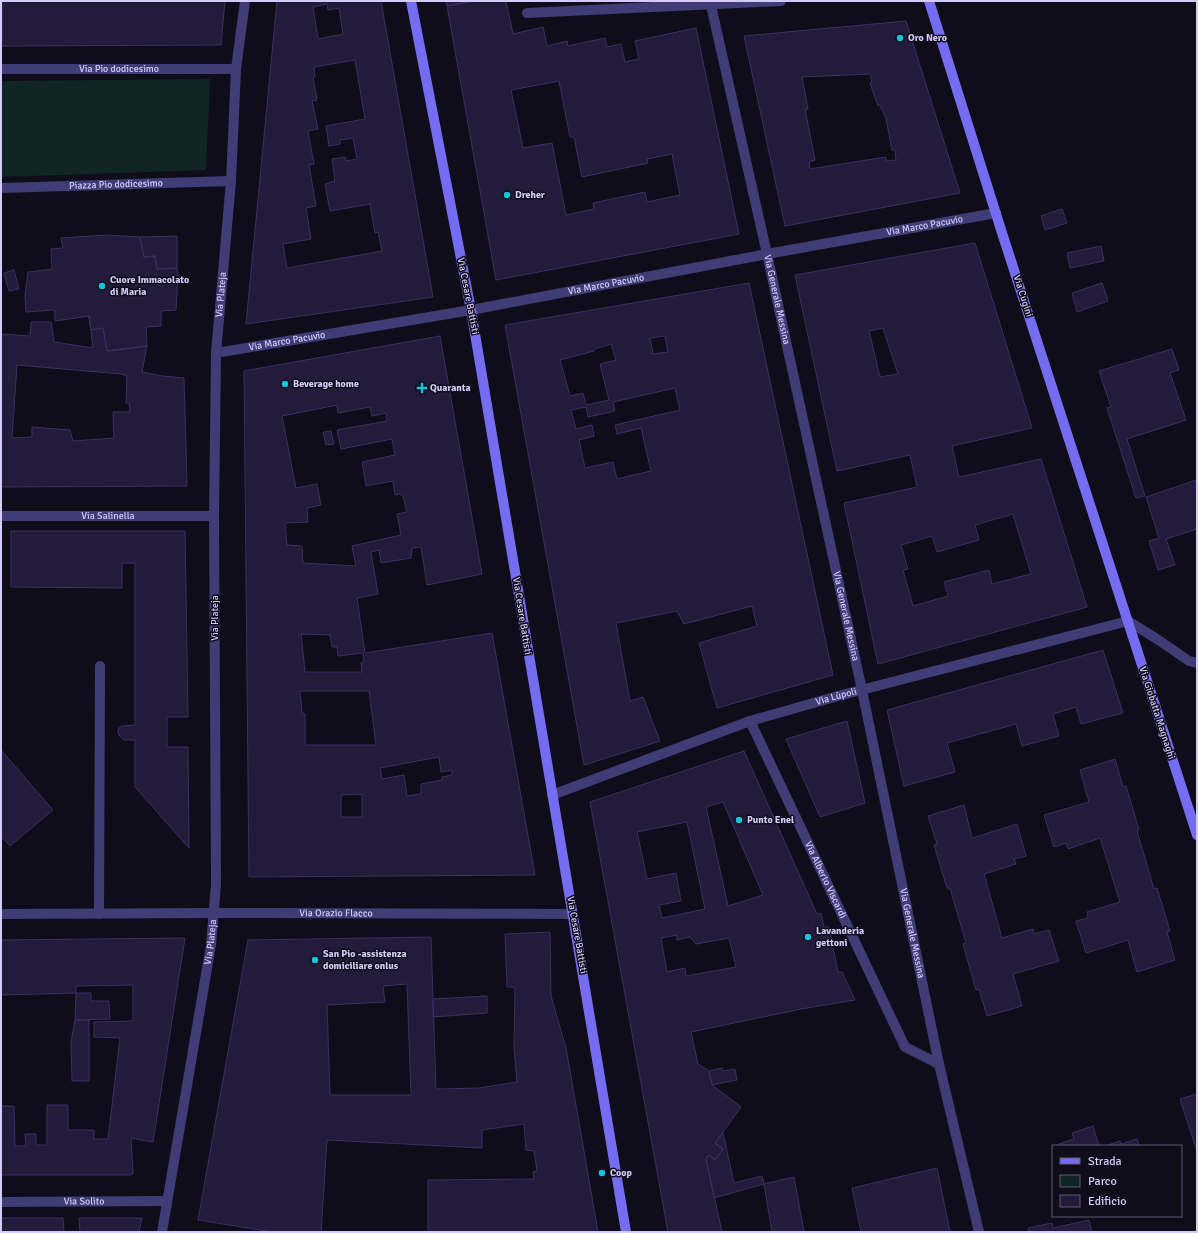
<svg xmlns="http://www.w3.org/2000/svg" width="1198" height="1233" font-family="Signika,sans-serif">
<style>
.green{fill:#112525}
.building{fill:#221b3a;stroke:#3b2f64;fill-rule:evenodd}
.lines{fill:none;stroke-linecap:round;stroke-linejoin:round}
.service{stroke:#403c76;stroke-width:10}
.minor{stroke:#403c76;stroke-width:10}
.secondary{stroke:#746df1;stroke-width:10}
.poi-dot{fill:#16c3dd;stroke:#100d1b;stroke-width:1.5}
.labels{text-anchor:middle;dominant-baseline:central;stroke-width:3;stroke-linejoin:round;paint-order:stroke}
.poi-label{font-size:10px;font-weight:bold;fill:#d3ccfa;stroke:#100d1b;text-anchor:start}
.street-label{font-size:10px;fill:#d3ccfa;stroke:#100d1b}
</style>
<rect width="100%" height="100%" fill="#100d1b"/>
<path class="green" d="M 210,79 L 206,170 L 1,177 L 1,81 Z"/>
<path class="building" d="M 2,1 L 225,1 L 221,45 L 2,46 Z
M 277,1 L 381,1 L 433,297 L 246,324 ZM 327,4 L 328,10 L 339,8 L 343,34 L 318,39 L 313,7 ZM 355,60 L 365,119 L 326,126 L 329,146 L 340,144 L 340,140 L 353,138 L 357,159 L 346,161 L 345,157 L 332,159 L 335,181 L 325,184 L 330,211 L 370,204 L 375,233 L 378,232 L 382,251 L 287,268 L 283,244 L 311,239 L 306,208 L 316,206 L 309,165 L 314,164 L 308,131 L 318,129 L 312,101 L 317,100 L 313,77 L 315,77 L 314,67 Z
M 446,1 L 473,1 L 447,6 Z
M 473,1 L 506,1 L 513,34 L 543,27 L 547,46 L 567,41 L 568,46 L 605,38 L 607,47 L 621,44 L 625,62 L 639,59 L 635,41 L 696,28 L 739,234 L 496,280 L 447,6 ZM 559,81 L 570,137 L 574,137 L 582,177 L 648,163 L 647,159 L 672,154 L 680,195 L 647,202 L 645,192 L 593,203 L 594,209 L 566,215 L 552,143 L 523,148 L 511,90 Z
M 906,21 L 960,193 L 785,226 L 744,36 ZM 870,74 L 872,83 L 870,83 L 878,106 L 880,105 L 886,118 L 892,150 L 895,150 L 896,160 L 886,161 L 886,157 L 810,169 L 809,162 L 815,160 L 805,109 L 808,109 L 802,77 Z
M 1062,209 L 1067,223 L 1045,230 L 1041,216 Z
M 106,235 L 140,237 L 144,257 L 155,256 L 157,269 L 177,268 L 178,275 L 176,310 L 161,311 L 161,326 L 146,327 L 147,346 L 107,351 L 103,328 L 91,330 L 89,316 L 55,321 L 55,310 L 26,312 L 25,296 L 28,272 L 52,269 L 51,249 L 63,248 L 61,238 Z
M 177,236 L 177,268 L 157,269 L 155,256 L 144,257 L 140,237 Z
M 975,243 L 1032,428 L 952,446 L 959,477 L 1041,459 L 1087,607 L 878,664 L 844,503 L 917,487 L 910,455 L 837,471 L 795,275 ZM 883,328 L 898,374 L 880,377 L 869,331 ZM 1013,514 L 1031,574 L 992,584 L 989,570 L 944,582 L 948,596 L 913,606 L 903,570 L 908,569 L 901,545 L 932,536 L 937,552 L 979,540 L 975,525 Z
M 1101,246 L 1104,261 L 1070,268 L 1067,253 Z
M 14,270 L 19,289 L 9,291 L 4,273 Z
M 749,283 L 833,675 L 717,708 L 699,643 L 757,626 L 752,606 L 684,624 L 677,611 L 616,623 L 630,701 L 643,697 L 660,741 L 584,765 L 505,325 ZM 665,336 L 668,352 L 653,354 L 650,338 ZM 611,344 L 616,360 L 600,364 L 609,400 L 586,405 L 583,393 L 570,396 L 560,360 L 594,351 L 594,349 ZM 675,388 L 680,410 L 615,425 L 617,434 L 641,428 L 651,471 L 617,479 L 613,462 L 585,468 L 579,440 L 594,436 L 592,425 L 576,429 L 571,410 L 586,407 L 588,417 L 615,411 L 613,402 Z
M 1102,283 L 1108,301 L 1077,312 L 1072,293 Z
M 89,316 L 91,330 L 103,328 L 107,351 L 147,346 L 142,372 L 162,376 L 184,378 L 187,486 L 1,487 L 1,334 L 30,336 L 31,322 L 51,322 L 54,342 L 93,348 ZM 17,365 L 121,374 L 127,376 L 126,403 L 129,403 L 130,412 L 113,412 L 114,438 L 73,441 L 70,430 L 32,427 L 32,437 L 12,438 Z
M 440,336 L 482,574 L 427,585 L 421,547 L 412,548 L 411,558 L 381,563 L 379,550 L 371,552 L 378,594 L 357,598 L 365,653 L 492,633 L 535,875 L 249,877 L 244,371 ZM 337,405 L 338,413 L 370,407 L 372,416 L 386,413 L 387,421 L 337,430 L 341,449 L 392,439 L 395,455 L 362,462 L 366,486 L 393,481 L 395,495 L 400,494 L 403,496 L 407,512 L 397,514 L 401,535 L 352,546 L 356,566 L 303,563 L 302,546 L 287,545 L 285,523 L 308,522 L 307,508 L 321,505 L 317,484 L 296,488 L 282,416 ZM 301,634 L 330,635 L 332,647 L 337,647 L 338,656 L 363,653 L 364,662 L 361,663 L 362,672 L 305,672 ZM 300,691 L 369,691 L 376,745 L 305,745 L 305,714 L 302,713 ZM 439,757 L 441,772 L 452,770 L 452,775 L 442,777 L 442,780 L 421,784 L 421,794 L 407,796 L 404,775 L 382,779 L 380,768 ZM 362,794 L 362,817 L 341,817 L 341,795 Z
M 1172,349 L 1179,370 L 1170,373 L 1186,420 L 1127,439 L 1145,496 L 1136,498 L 1107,408 L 1111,407 L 1099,371 Z
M 331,431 L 334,444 L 326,445 L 323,432 Z
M 1196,480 L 1197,529 L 1166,539 L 1175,565 L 1158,570 L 1149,541 L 1159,538 L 1146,497 Z
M 11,531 L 185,531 L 188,717 L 167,717 L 167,747 L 188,747 L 189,848 L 135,787 L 135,740 L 124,740 L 119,735 L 118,731 L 119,728 L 122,726 L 135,725 L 135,563 L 122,563 L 122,588 L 11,587 Z
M 1103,650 L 1123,713 L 1081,724 L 1076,707 L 1053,714 L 1059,736 L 1022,746 L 1016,724 L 947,743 L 955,772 L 904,786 L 887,710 Z
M 847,721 L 865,803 L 820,817 L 786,739 Z
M 1,750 L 53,810 L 10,846 L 1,836 Z
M 744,751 L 817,914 L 821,913 L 824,927 L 829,927 L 838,972 L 842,972 L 855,1000 L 801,1009 L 691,1032 L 698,1064 L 709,1071 L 712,1085 L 741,1107 L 715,1143 L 723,1149 L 715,1160 L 709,1155 L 706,1159 L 722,1232 L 668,1232 L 590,802 ZM 723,802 L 763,895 L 728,906 L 706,807 ZM 687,822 L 705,909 L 662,918 L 659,905 L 681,901 L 676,873 L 647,879 L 637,832 ZM 677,935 L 677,940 L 690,937 L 696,944 L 729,938 L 736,967 L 686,976 L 685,968 L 667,972 L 661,938 Z
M 1115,759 L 1123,787 L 1126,786 L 1139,830 L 1137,831 L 1154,889 L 1157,888 L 1170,931 L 1167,932 L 1175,960 L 1137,972 L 1128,940 L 1086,953 L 1076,921 L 1088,918 L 1087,912 L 1120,902 L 1100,838 L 1068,849 L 1066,843 L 1054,847 L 1044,815 L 1089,802 L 1080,770 Z
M 964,805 L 972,838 L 1017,824 L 1026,856 L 1014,859 L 1016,864 L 984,874 L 1002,938 L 1033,929 L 1034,934 L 1049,930 L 1059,961 L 1013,974 L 1022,1006 L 987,1016 L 979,989 L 976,990 L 963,944 L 966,943 L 950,888 L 947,888 L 934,845 L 937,844 L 928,816 Z
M 550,932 L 551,996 L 566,1048 L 598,1232 L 428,1232 L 428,1180 L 534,1179 L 533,1172 L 537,1171 L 534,1151 L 526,1150 L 524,1124 L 482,1130 L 482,1148 L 327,1140 L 321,1232 L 273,1232 L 198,1220 L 248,940 L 431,937 L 436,1089 L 479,1088 L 517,1082 L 514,1048 L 515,987 L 507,987 L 505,934 ZM 407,984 L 411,1095 L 330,1095 L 327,1005 L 385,1002 L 383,986 Z
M 185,938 L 153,1142 L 131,1138 L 133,1173 L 131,1175 L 1,1175 L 1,1106 L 14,1106 L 15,1146 L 26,1146 L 25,1134 L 36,1134 L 36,1145 L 47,1145 L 47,1105 L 68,1105 L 68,1130 L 94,1130 L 94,1139 L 108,1139 L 120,1038 L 94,1037 L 94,1022 L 133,1021 L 133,985 L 76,986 L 76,993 L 1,995 L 1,940 Z
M 76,993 L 91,993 L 91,1001 L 109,1001 L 110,1019 L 75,1020 Z
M 487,996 L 487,1013 L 433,1017 L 433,999 Z
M 75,1020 L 89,1020 L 89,1081 L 72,1081 L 71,1042 Z
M 722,1068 L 723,1071 L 735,1069 L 737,1080 L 712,1085 L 709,1071 Z
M 1197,1094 L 1197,1151 L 1180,1099 Z
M 1093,1126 L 1099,1146 L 1060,1146 L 1059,1144 L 1074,1139 L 1072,1133 Z
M 723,1133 L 734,1183 L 762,1176 L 764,1184 L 714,1198 L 706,1159 L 709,1155 L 715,1160 L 723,1149 L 715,1143 Z
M 1137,1139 L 1139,1146 L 1105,1146 L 1120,1141 L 1121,1144 Z
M 937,1168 L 950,1232 L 861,1232 L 852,1188 Z
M 794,1177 L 804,1232 L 772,1232 L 764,1184 Z
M 1,1218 L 63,1218 L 64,1232 L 1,1232 Z
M 79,1218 L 142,1218 L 139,1232 L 80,1232 Z
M 1089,1220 L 1092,1232 L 1029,1232 L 1028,1228 L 1052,1223 L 1053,1228 Z"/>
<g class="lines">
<path class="service" d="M 1128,621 L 1157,639 L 1189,661 L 1197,663
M 99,914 L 100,666"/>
<g class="minor">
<path id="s1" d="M 710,1 L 767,254 L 862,690 L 939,1064 L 979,1232"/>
<path d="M 527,13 L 781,1"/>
<path id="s2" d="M 1,69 L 236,69"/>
<path id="s3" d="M 1,188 L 231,181"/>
<path id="s4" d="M 216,353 L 471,310 L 767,254 L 996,213"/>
<path id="s5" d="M 1,516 L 214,516"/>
<path id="s6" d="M 750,721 L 905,1047 L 939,1064"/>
<path id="s7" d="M 552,795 L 750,721 L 838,696 L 1128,621"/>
<path id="s8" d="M 1,914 L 214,913 L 573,914"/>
<path id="s9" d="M 1,1202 L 167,1201"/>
<path id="s10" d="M 162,1232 L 211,945 L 216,884 L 214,516 L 216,353 L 231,181 L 236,69 L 245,1"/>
</g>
<path class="secondary" d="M 411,1 L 471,310 L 626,1232
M 929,1 L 1003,236 L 1197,835"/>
</g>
<g class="poi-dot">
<circle cx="900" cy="38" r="4"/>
<circle cx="507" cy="195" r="4"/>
<circle cx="102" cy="286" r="4"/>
<circle cx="285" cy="384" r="4"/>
<path d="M420 382h4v4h4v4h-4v4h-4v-4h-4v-4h4z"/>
<circle cx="739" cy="820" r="4"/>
<circle cx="808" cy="937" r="4"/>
<circle cx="315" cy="960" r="4"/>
<circle cx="602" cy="1173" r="4"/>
</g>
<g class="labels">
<g class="poi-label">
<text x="908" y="38">Oro Nero</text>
<text x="515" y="195">Dreher</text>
<text x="110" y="280">Cuore Immacolato<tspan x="110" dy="12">di Maria</tspan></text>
<text x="293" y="384">Beverage home</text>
<text x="430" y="388">Quaranta</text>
<text x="747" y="820">Punto Enel</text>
<text x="816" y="931">Lavanderia<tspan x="816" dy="12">gettoni</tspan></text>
<text x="323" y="954">San Pio -assistenza<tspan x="323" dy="12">domiciliare onlus</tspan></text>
<text x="610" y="1173">Coop</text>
</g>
<g class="street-label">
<text stroke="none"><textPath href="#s2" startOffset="118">Via Pio dodicesimo</textPath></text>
<text stroke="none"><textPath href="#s3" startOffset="115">Piazza Pio dodicesimo</textPath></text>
<text stroke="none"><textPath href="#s4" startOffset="720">Via Marco Pacuvio</textPath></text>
<text stroke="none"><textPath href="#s4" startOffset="396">Via Marco Pacuvio</textPath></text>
<text stroke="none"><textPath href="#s10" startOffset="942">Via Plateja</textPath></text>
<text transform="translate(468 296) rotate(79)">Via Cesare Battisti</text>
<text transform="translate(1023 296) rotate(72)">Via Cugini</text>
<text stroke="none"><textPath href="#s1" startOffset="306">Via Generale Messina</textPath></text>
<text stroke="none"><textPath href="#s4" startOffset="72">Via Marco Pacuvio</textPath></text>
<text stroke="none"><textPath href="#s5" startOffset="107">Via Salinella</textPath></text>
<text transform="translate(522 616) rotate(81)">Via Cesare Battisti</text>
<text stroke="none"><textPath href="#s1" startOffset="630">Via Generale Messina</textPath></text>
<text transform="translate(215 618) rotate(-90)">Via Plateja</text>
<text stroke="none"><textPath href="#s7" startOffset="301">Via Lùpoli</textPath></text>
<text transform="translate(1157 713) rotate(72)">Via Giobatta Magnaghi</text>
<text stroke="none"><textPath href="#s6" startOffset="176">Via Alberto Viscardi</textPath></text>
<text stroke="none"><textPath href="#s8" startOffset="335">Via Orazio Flacco</textPath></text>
<text stroke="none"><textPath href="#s1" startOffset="954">Via Generale Messina</textPath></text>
<text transform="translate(577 935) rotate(80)">Via Cesare Battisti</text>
<text stroke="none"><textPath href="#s10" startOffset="294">Via Plateja</textPath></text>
<text stroke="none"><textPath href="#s9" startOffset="83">Via Solìto</textPath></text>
</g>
</g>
<rect width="1198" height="1233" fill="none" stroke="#d3ccfa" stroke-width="4"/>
<rect x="1052" y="1145" width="130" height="72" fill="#100d1b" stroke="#5e5974"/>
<rect x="1060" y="1158" width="20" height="6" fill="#746df1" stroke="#5e5974"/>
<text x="1088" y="1165" font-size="12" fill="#d3ccfa">Strada</text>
<rect x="1060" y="1175" width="20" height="12" fill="#112525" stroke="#5e5974"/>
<text x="1088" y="1185" font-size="12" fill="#d3ccfa">Parco</text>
<rect x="1060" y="1195" width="20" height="12" fill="#221b3a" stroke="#5e5974"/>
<text x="1088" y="1205" font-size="12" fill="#d3ccfa">Edificio</text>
</svg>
